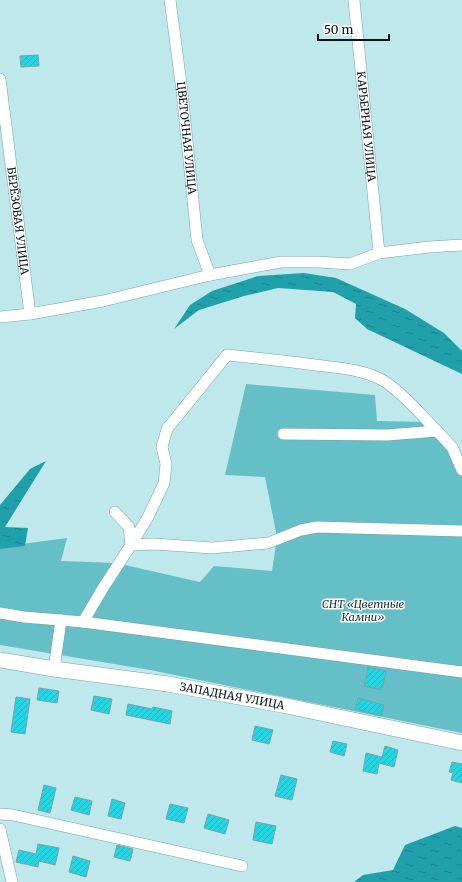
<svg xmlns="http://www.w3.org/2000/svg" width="462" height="882" font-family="Merriweather,serif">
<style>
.garden{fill:#65bfc7}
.water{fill:url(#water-ripples)}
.building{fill:url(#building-hatch);stroke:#7aa1a5}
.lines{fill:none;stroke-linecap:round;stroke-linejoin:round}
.street-casing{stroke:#79a0a4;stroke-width:12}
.secondary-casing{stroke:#79a0a4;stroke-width:16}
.street{stroke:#fff;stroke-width:11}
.secondary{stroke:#fff;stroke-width:15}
.labels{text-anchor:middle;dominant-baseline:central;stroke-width:3;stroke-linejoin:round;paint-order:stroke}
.street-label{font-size:11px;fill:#051315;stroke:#fff}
.park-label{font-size:11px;font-style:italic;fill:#163032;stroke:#fff}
</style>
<defs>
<pattern id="water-ripples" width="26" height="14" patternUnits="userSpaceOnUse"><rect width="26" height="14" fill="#20a0aa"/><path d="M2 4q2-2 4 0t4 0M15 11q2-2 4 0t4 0" fill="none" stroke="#1a8189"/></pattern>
<pattern id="building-hatch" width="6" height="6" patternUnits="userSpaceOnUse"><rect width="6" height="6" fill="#27d4e2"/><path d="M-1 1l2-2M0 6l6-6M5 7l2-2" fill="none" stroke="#21b5c1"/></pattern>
</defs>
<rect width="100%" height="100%" fill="#bfe8ec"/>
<path class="garden" d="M 246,384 L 375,395 L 377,421 L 427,422 L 462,472 L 462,733 L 150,670 L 0,645 L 0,549 L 29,543 L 67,538 L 61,561 L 116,563 L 200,582 L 214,566 L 272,571 L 277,537 L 265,477 L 225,475 Z"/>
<path class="water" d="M 304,273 L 336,278 L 405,309 L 444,333 L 462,351 L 462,374 L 367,329 L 355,318 L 356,304 L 333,292 L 278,288 L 244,296 L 199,310 L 174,329 L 190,305 L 212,291 L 258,276 Z
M 46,461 L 5,527 L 28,528 L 25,546 L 0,549 L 0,505 L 30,469 Z
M 455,826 L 462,828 L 462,882 L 354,882 L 363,875 L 393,870 L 405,845 Z"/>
<path class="building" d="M 38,55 L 39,66 L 21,67 L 20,56 Z
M 368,667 L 386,671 L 382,690 L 364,686 Z
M 39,688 L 59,691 L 57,703 L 37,700 Z
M 94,696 L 112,699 L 109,714 L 91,710 Z
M 16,697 L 30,699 L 25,734 L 11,732 Z
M 358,698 L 384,705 L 381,716 L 355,709 Z
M 128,704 L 152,709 L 153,707 L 172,711 L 170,724 L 126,715 Z
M 255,726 L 273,730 L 269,744 L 252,740 Z
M 333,741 L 347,744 L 344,756 L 330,752 Z
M 385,746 L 398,750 L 394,767 L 379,763 L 377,774 L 363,771 L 366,753 L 382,757 Z
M 452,762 L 462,764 L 462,783 L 451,780 L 453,773 L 449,772 Z
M 281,775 L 297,779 L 292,800 L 275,796 Z
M 44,785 L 56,788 L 50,813 L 38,810 Z
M 75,797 L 92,801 L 89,815 L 71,810 Z
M 112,799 L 125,803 L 121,819 L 108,816 Z
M 170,804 L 188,808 L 184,823 L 166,819 Z
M 208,814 L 229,820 L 225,834 L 204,828 Z
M 256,822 L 276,826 L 272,844 L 253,840 Z
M 38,844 L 59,848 L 55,865 L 39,861 L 38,867 L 16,862 L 19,850 L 36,854 Z
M 117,845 L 133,849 L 130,861 L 114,857 Z
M 73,856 L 90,861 L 86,877 L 69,872 Z"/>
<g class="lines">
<defs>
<g id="street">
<path id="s1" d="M 170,0 L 182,91 L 197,240 L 210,275"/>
<path id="s2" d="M 354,0 L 379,253"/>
<path id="s3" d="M 0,79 L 30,314"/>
<path d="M 0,317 L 30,314 L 103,301 L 210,275 L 281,262 L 318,262 L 350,264 L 379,253 L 429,247 L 462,245"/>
<path d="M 283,434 L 387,435 L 437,431 L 452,447 L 462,470"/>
<path d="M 115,512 L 129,527 L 131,545 L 148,517 L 164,483 L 166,464 L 162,447 L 167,429 L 227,355 C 257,358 286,361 315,365 C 338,368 364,369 384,381 C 404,394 420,414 437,431"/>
<path d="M 0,613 L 24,617 L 83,622 L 462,672"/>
<path d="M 83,622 L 103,588 L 131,545 L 154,544 L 212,548 L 268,543 L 301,530 L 317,527 L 462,531"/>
<path d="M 54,669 L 61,620"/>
<path d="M 0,814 L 13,815 L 242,866"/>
<path d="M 0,829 L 12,882"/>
</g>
<g id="secondary">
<path id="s4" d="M 0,660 L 54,669 L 168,684 L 282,705 L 462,743"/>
</g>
</defs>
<use href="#street" class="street-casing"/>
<use href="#secondary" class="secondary-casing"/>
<use href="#street" class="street"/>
<use href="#secondary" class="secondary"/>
</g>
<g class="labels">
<g class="street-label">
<text stroke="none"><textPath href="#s2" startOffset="127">КАРЬЕРНАЯ УЛИЦА</textPath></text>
<text stroke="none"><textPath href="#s1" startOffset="139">ЦВЕТОЧНАЯ УЛИЦА</textPath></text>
<text stroke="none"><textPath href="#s3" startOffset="143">БЕРЁЗОВАЯ УЛИЦА</textPath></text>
<text stroke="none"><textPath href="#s4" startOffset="235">ЗАПАДНАЯ УЛИЦА</textPath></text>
</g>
<g class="park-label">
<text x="363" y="604">СНТ «Цветные<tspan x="363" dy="13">Камни»</tspan></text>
</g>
</g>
<path d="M318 34v6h71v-6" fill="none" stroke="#051315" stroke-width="2"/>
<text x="324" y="34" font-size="12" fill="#051315" stroke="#ffffff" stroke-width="3" paint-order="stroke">50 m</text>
</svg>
